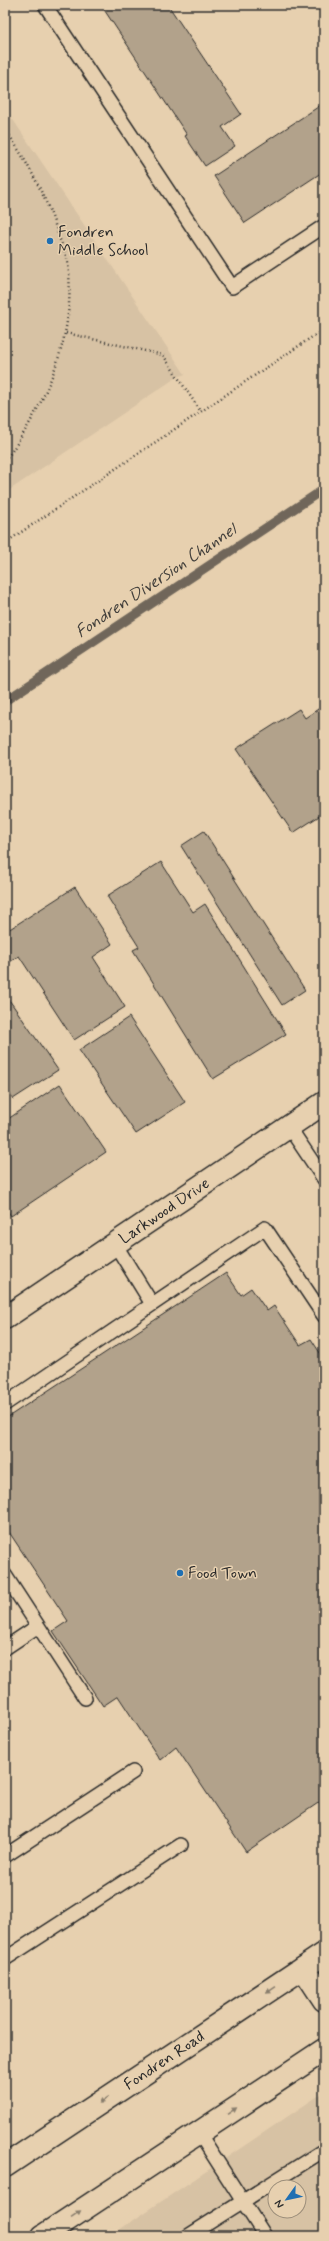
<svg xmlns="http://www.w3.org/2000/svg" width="329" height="2241" font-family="Mynerve,sans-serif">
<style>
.built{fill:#d7c2a4;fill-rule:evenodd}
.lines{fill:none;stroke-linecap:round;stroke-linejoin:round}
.stream{stroke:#6f665a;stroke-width:9}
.building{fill:#b2a28b;stroke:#2b2b2b}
.lane-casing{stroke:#2b2b2b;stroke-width:16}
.street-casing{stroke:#2b2b2b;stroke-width:25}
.secondary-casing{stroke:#2b2b2b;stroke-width:25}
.path{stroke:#2b2b2b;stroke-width:2.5;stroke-dasharray:1 3;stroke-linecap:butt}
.lane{stroke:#e7d0af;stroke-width:13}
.street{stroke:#e7d0af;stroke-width:22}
.secondary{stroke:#e7d0af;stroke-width:22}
.oneway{fill:#897e6d}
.poi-dot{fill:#1f6fb2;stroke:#e7d0af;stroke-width:1.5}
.labels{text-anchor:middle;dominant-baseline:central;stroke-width:3;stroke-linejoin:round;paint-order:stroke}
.poi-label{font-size:16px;fill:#2b2b2b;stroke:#e7d0af;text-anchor:start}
.street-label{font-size:16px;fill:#2b2b2b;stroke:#e7d0af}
.water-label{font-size:17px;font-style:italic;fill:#423f3b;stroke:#e7d0af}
</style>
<rect width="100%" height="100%" fill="#e7d0af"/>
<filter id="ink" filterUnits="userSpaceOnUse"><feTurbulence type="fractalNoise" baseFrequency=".025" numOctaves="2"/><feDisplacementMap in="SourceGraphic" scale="8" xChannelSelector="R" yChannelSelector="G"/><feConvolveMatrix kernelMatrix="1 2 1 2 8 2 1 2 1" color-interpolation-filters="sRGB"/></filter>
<g filter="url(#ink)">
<path class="built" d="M 5,108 L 185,374 L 177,377 L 5,493 Z
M 324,2092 L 324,2236 L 110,2236 ZM 275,2187 L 299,2187 L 299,2211 L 275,2211 Z"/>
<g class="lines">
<path class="stream" d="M 5,701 L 324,489"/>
</g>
<path class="building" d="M 101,5 L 168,5 L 241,114 L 222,127 L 235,146 L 205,166 L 185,136 L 187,135 Z
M 324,103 L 324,171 L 245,223 L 214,176 Z
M 324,705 L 324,813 L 293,833 L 236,749 L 299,709 L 305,718 Z
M 204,831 L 305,990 L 282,1005 L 181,846 Z
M 161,862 L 193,912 L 205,904 L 286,1034 L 213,1079 L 133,950 L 139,947 L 107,896 Z
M 75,887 L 112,944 L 93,957 L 125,1007 L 74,1040 L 19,956 L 5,965 L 5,932 Z
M 5,994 L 58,1070 L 13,1099 L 5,1086 Z
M 129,1017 L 185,1102 L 136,1134 L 79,1050 Z
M 60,1084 L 106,1152 L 11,1216 L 5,1207 L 5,1121 Z
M 226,1273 L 241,1295 L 251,1288 L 267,1311 L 274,1306 L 300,1345 L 311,1339 L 324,1359 L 324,1799 L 246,1852 L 176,1747 L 160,1760 L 118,1696 L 103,1706 L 53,1631 L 68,1621 L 5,1526 L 5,1419 Z"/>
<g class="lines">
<defs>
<path id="lane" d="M 45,5 L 232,287 L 324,226
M 289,1127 L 324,1179
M 115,1244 L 152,1304
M 5,1404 L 265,1228 L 324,1316
M 5,1575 L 85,1698
M 5,1648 L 38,1626
M 5,1856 L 133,1772
M 5,1959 L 181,1845
M 199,2133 L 265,2236
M 188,2236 L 324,2150"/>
<g id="street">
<path id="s1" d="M 5,1318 L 324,1103"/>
</g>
<g id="secondary">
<path d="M 303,1968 L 324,2000"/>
<path id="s2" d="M 5,2166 L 324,1954"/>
<path d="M 43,2236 L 324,2050"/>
</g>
</defs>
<use href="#lane" class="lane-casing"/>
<use href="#street" class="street-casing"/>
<use href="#secondary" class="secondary-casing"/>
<path class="path" d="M 5,129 C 28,163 47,198 59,237 C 62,245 66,254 68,263 C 77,335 46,404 5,461
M 66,333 L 163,355 L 201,412
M 5,543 L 324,329"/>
<use href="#lane" class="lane"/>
<use href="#street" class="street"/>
<use href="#secondary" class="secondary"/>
</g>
<defs><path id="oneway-solid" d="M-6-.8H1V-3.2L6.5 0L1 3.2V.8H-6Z"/></defs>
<g class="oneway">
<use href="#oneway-solid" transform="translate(271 1990) rotate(146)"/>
<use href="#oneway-solid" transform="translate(104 2100) rotate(146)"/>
<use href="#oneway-solid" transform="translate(232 2111) rotate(-34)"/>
<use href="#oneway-solid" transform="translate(76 2214) rotate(-34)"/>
</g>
</g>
<g class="poi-dot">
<circle cx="50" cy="241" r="4"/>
<circle cx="180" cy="1573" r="4"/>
</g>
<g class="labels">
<g class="poi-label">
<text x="58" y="232">Fondren<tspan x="58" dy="18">Middle School</tspan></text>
<text x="188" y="1573">Food Town</text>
</g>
<g class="street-label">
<text stroke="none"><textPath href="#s1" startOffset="192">Larkwood Drive</textPath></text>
<text stroke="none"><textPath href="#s2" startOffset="191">Fondren Road</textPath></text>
</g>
<g class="water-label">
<text transform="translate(156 581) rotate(-34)">Fondren Diversion Channel</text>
</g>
</g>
<rect width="329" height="2241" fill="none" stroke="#e7d0af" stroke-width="20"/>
<rect x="10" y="10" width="309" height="2221" fill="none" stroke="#2b2b2b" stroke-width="1.5" filter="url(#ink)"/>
<g transform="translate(287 2199) rotate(237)"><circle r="19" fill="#e7d0af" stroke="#9c8e7a"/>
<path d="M0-3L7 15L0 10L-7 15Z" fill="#1f6fb2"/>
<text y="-6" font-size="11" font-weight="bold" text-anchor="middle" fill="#2b2b2b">N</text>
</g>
</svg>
